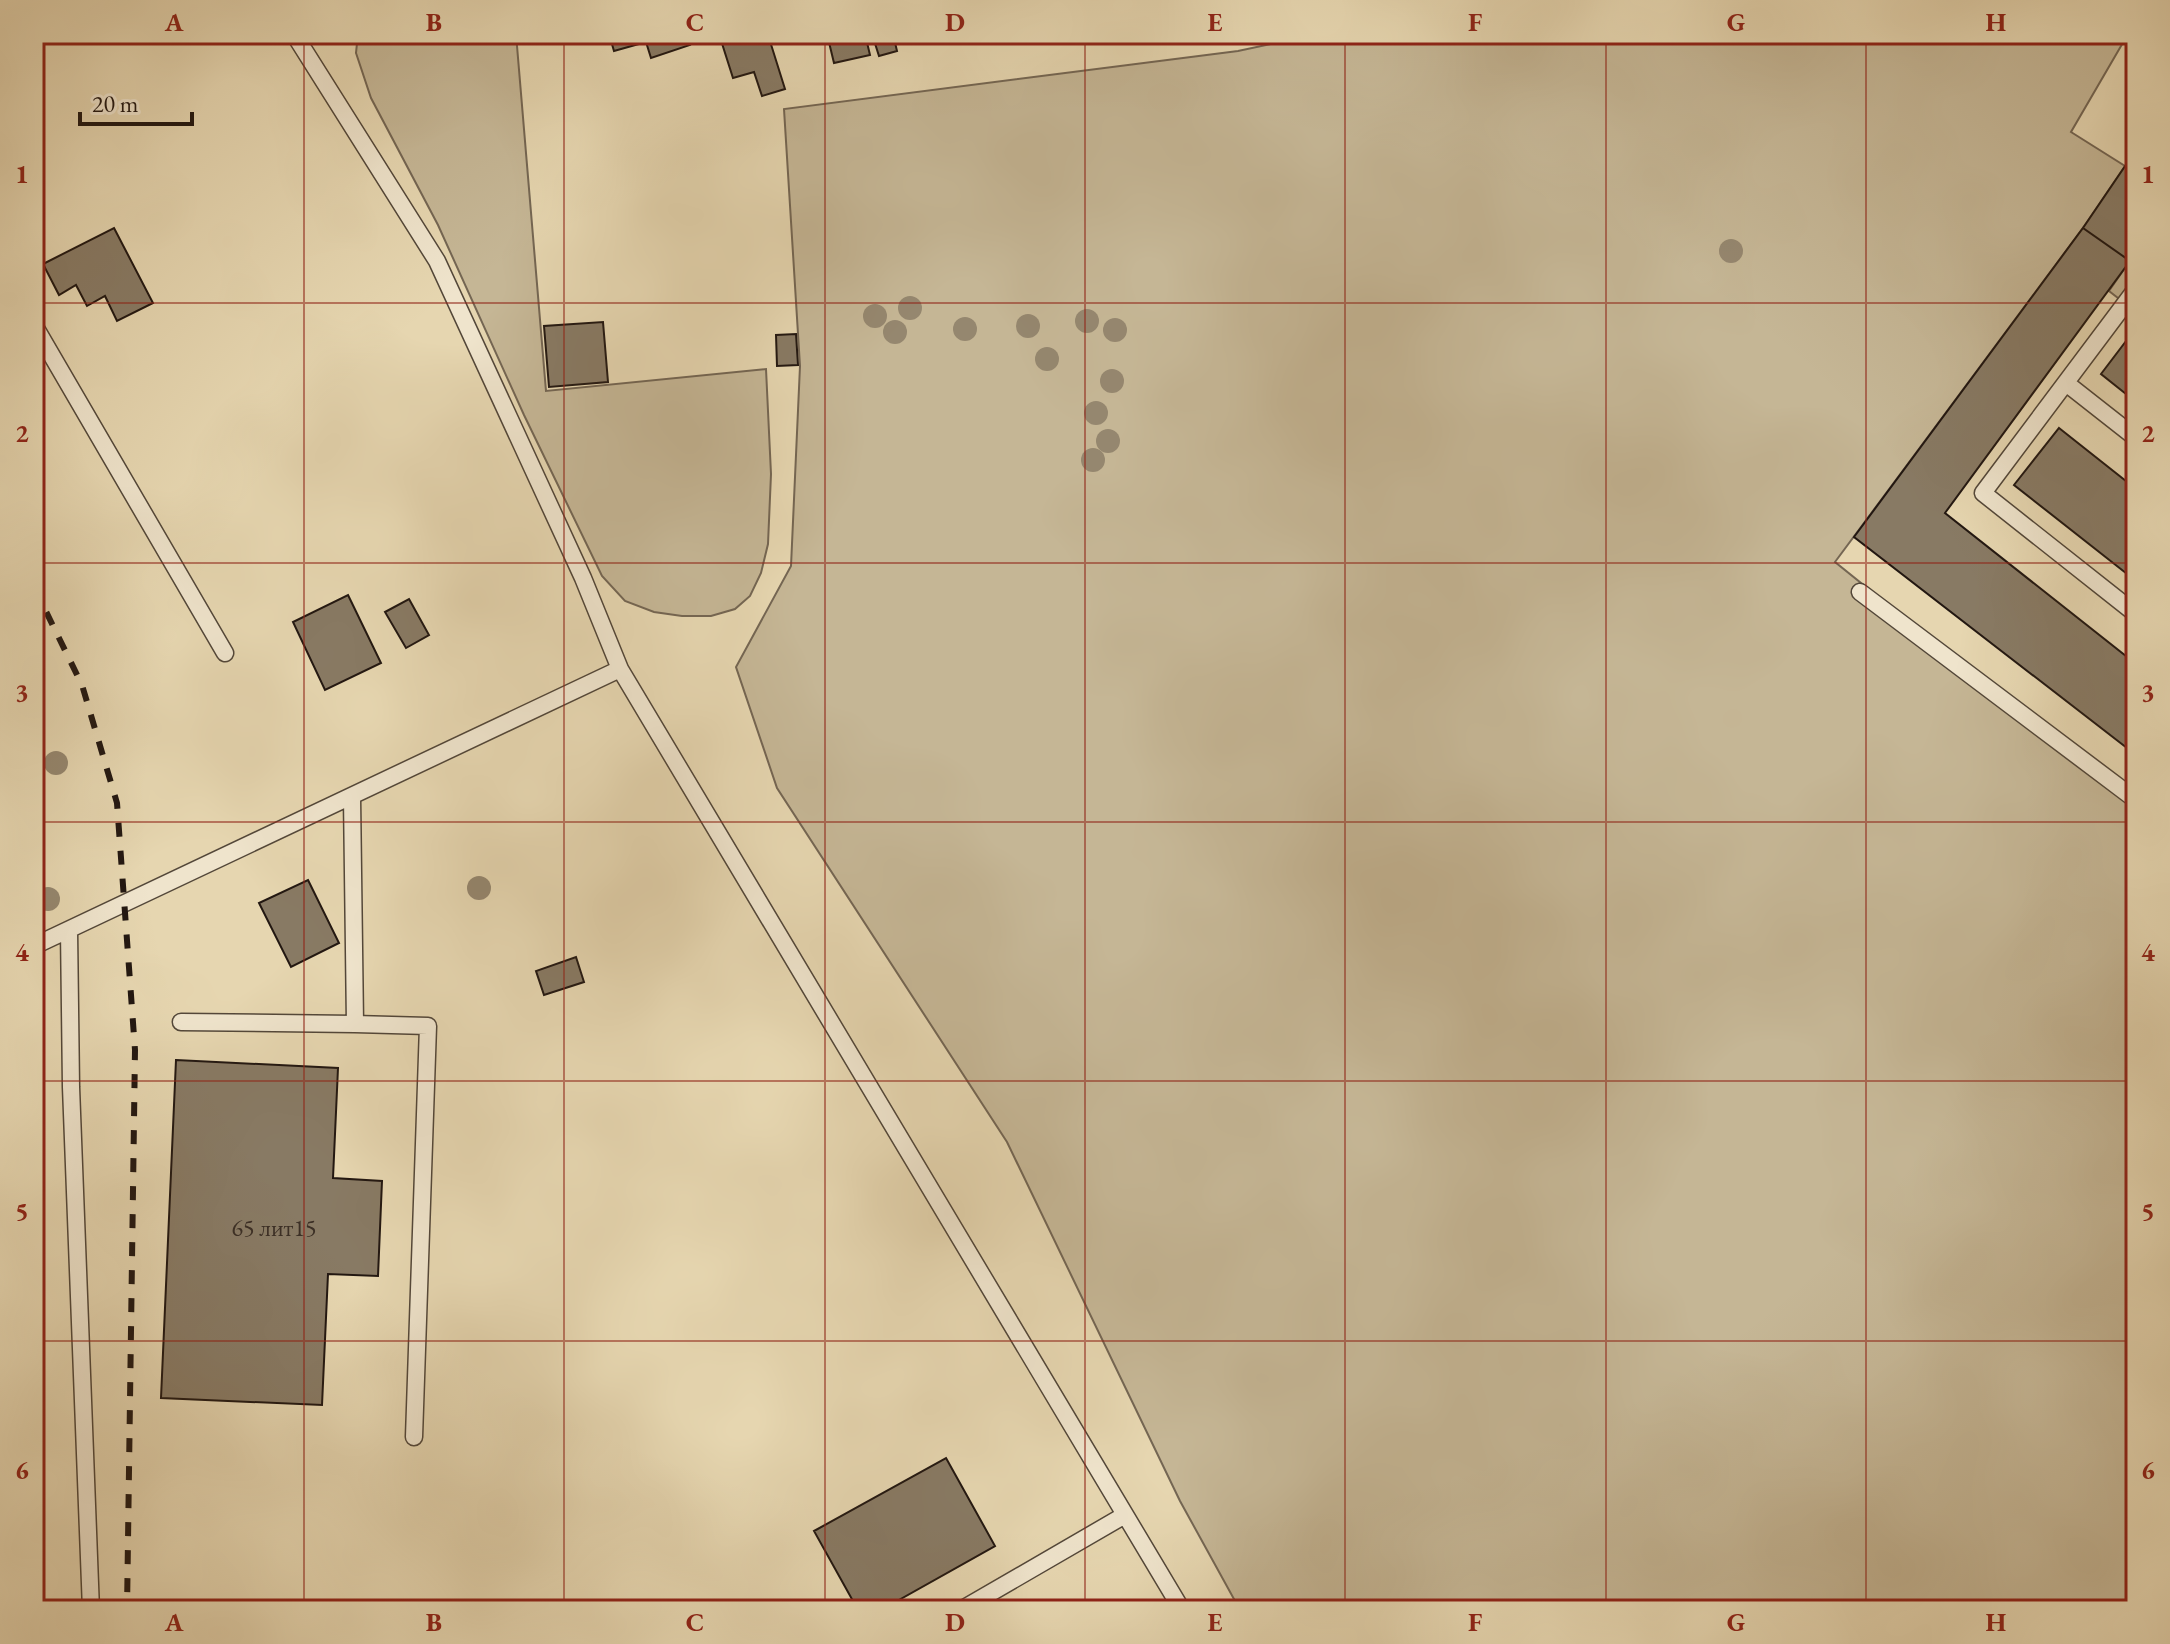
<svg xmlns="http://www.w3.org/2000/svg" width="2170" height="1644" font-family="'EB Garamond',serif">
<style>
.green{fill:#c5b695;stroke:#746653;stroke-width:2}
.building{fill:#887a64;stroke:#221711;stroke-width:2}
.lines{fill:none;stroke-linecap:round;stroke-linejoin:round}
.service-casing{stroke:#534739;stroke-width:19}
.service{stroke:#efe4cc;stroke-width:16}
.rail{stroke:#221711;stroke-width:6;stroke-dasharray:14 14;stroke-linecap:butt}
.tree{fill:#95876f}
.grid{fill:none;stroke:#8f2418;stroke-width:2;stroke-opacity:0.55}
.labels{text-anchor:middle;dominant-baseline:central;stroke-width:6;stroke-linejoin:round;paint-order:stroke}
.number-label{font-size:24px;fill:#3c3026}
.neatline{fill:none;stroke:#8f2418;stroke-width:3}
.grid-label{font-size:26px;text-anchor:middle;font-weight:bold;fill:#8f2418}
</style>
<rect width="100%" height="100%" fill="#e6d6b0"/>
<filter id="stains"><feTurbulence type="fractalNoise" baseFrequency=".0025" numOctaves="4"/><feColorMatrix values="0 0 0 0 .2 0 0 0 0 .09 0 0 0 0 .02 0 0 0 .5 -.17"/></filter>
<radialGradient id="worn" r=".72"><stop offset=".6" stop-color="#630" stop-opacity="0"/><stop offset="1" stop-color="#630" stop-opacity=".3"/></radialGradient>
<path class="green" d="M 358,34 L 516,34 L 546,391 L 766,369 L 771,474 L 768,544 L 761,573 L 750,596 L 735,609 L 711,616 L 682,616 L 654,612 L 625,601 L 602,576 L 524,415 L 438,225 L 371,98 L 356,53 Z
M 1318,34 L 2128,34 L 2071,132 L 2125,166 L 2083,228 L 1835,562 L 2136,804 L 2136,1610 L 1240,1610 L 1180,1501 L 1007,1142 L 777,788 L 736,667 L 791,566 L 800,366 L 784,109 L 1238,51 Z
M 2136,252 L 2136,312 L 2109,291 Z"/>
<path class="building" d="M 609,34 L 686,34 L 690,45 L 651,58 L 646,42 L 614,51 Z
M 719,34 L 782,34 L 769,38 L 785,89 L 762,96 L 754,72 L 733,78 Z
M 827,34 L 865,34 L 870,55 L 834,63 Z
M 872,34 L 893,34 L 897,51 L 879,56 Z
M 1197,34 L 1232,34 L 1197,39 Z
M 2136,150 L 2136,252 L 2130,261 L 2083,228 Z
M 114,228 L 153,303 L 117,321 L 105,296 L 87,306 L 76,285 L 59,295 L 43,264 Z
M 2083,228 L 2130,261 L 1945,513 L 2136,664 L 2136,755 L 1854,537 Z
M 603,322 L 608,382 L 549,387 L 544,326 Z
M 2136,328 L 2136,402 L 2101,374 Z
M 796,334 L 798,365 L 777,366 L 776,335 Z
M 2059,428 L 2136,489 L 2136,581 L 2014,485 Z
M 348,595 L 381,663 L 325,690 L 293,622 Z
M 409,599 L 429,635 L 406,648 L 385,612 Z
M 308,880 L 339,943 L 291,967 L 259,903 Z
M 576,957 L 584,982 L 544,995 L 536,971 Z
M 176,1060 L 338,1068 L 333,1178 L 382,1181 L 378,1276 L 328,1274 L 322,1405 L 161,1398 Z
M 946,1458 L 995,1546 L 881,1610 L 858,1610 L 814,1531 Z"/>
<g class="lines">
<defs>
<path id="service" d="M 2136,289 L 1983,493 L 2136,614
M 34,325 L 225,653
M 2066,383 L 2136,438
M 1860,592 L 2136,800
M 620,669 L 1182,1610
M 69,930 L 71,1087 L 91,1610
M 34,946 L 620,669 L 583,578 L 437,261 L 294,34
M 181,1022 L 355,1024 L 352,797
M 355,1024 L 428,1026 L 414,1437
M 961,1610 L 1125,1515"/>
</defs>
<use href="#service" class="service-casing"/>
<use href="#service" class="service"/>
<path class="rail" d="M 34,587 L 82,685 L 117,803 L 135,1050 L 127,1610"/>
</g>
<g class="tree">
<circle cx="1731" cy="251" r="12"/>
<circle cx="910" cy="308" r="12"/>
<circle cx="875" cy="316" r="12"/>
<circle cx="1087" cy="321" r="12"/>
<circle cx="1028" cy="326" r="12"/>
<circle cx="965" cy="329" r="12"/>
<circle cx="1115" cy="330" r="12"/>
<circle cx="895" cy="332" r="12"/>
<circle cx="1047" cy="359" r="12"/>
<circle cx="1112" cy="381" r="12"/>
<circle cx="1096" cy="413" r="12"/>
<circle cx="1108" cy="441" r="12"/>
<circle cx="1093" cy="460" r="12"/>
<circle cx="56" cy="763" r="12"/>
<circle cx="479" cy="888" r="12"/>
<circle cx="48" cy="899" r="12"/>
</g>
<path class="grid" d="M 304,34 L 304,1610M 564,34 L 564,1610M 825,34 L 825,1610M 1085,34 L 1085,1610M 1345,34 L 1345,1610M 1606,34 L 1606,1610M 1866,34 L 1866,1610M 34,303 L 2136,303M 34,563 L 2136,563M 34,822 L 2136,822M 34,1081 L 2136,1081M 34,1341 L 2136,1341"/>
<g class="labels">
<g class="number-label">
<text x="274" y="1227">65 лит15</text>
</g>
</g>
<rect width="2170" height="1644" fill="none" stroke="#e6d6b0" stroke-width="88"/>
<path d="M80 112v12h112v-12" fill="none" stroke="#221711" stroke-width="4"/>
<text x="92" y="112" font-size="24" fill="#221711" stroke="#efe4cc" stroke-width="6" paint-order="stroke">20 m</text>
<rect x="44" y="44" width="2082" height="1556" class="neatline"/>
<g class="grid-label">
<text x="174" y="31">A</text>
<text x="434" y="31">B</text>
<text x="695" y="31">C</text>
<text x="955" y="31">D</text>
<text x="1215" y="31">E</text>
<text x="1475" y="31">F</text>
<text x="1736" y="31">G</text>
<text x="1996" y="31">H</text>
<text x="22" y="183">1</text>
<text x="2148" y="183">1</text>
<text x="22" y="442">2</text>
<text x="2148" y="442">2</text>
<text x="22" y="701">3</text>
<text x="2148" y="701">3</text>
<text x="22" y="961">4</text>
<text x="2148" y="961">4</text>
<text x="22" y="1220">5</text>
<text x="2148" y="1220">5</text>
<text x="22" y="1479">6</text>
<text x="2148" y="1479">6</text>
<text x="174" y="1631">A</text>
<text x="434" y="1631">B</text>
<text x="695" y="1631">C</text>
<text x="955" y="1631">D</text>
<text x="1215" y="1631">E</text>
<text x="1475" y="1631">F</text>
<text x="1736" y="1631">G</text>
<text x="1996" y="1631">H</text>
</g>
<rect width="100%" height="100%" filter="url(#stains)"/>
<rect width="100%" height="100%" fill="url(#worn)"/>
</svg>
